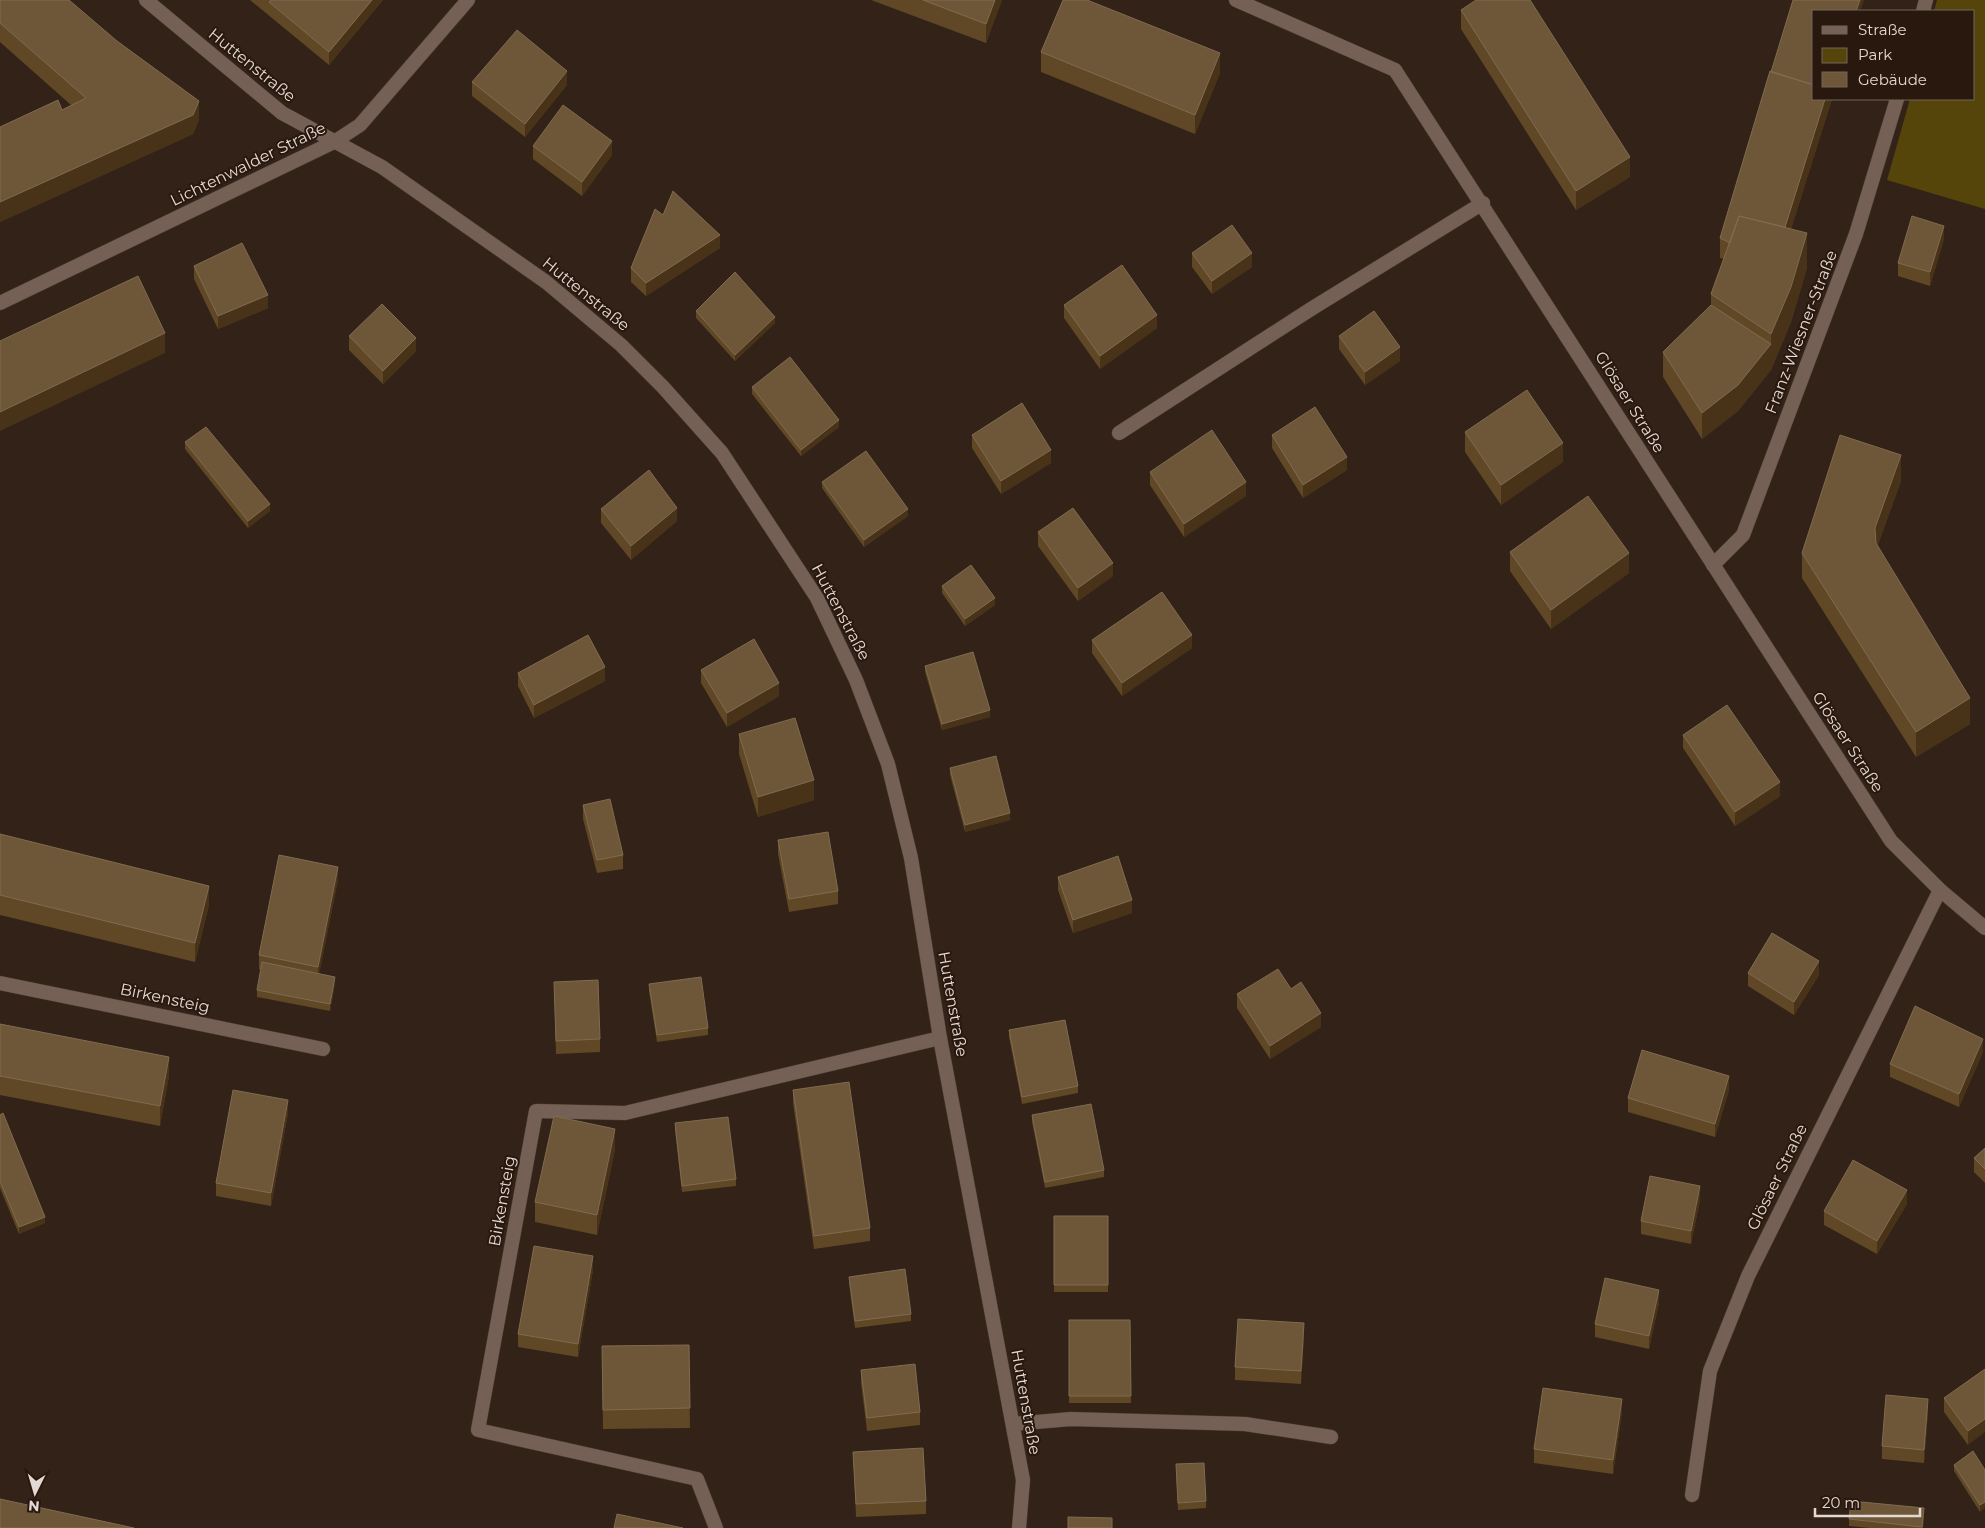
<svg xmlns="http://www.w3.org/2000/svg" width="1985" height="1528" font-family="Montserrat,sans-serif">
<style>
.green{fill:#56450b}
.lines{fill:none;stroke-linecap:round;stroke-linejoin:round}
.service-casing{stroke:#4a3c35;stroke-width:15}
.minor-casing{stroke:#4a3c35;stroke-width:15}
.service{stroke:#746055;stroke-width:14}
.minor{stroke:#746055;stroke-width:14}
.wall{fill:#604725}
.shaded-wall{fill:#483218}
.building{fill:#6e5738;stroke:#816b50}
.labels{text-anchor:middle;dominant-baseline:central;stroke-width:4;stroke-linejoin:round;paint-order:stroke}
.street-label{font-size:16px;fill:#e4d8d2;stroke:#28180e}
</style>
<rect width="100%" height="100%" fill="#322218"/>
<path class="green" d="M 1937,0 L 1985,0 L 1985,209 L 1887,180 L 1910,99 L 1974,99 L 1974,11 L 1934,11 Z"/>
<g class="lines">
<defs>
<path id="service" d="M 1119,433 L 1311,309 L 1483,203
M 1013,1424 L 1071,1419 L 1245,1424 L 1331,1437
M 1692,1495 L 1710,1371 L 1748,1276 L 1940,890
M 716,1528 L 697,1479 L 478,1430 L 536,1111 L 625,1113 L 940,1038"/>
<path id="minor" d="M 146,0 L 282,113 L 382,167 L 546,282 L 621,345 L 663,387 L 722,453 L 817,598 L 856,680 L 888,764 L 911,858 L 940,1038 L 1023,1480 L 1019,1528
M 1236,0 L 1395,70 L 1891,841 L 1940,890 L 1985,928
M 1923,11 L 1926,0
M 0,303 L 334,142 L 360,125 L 468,0
M 1713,565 L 1743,535 L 1856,234 L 1897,99
M 0,983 L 323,1049"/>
</defs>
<use href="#service" class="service-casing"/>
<use href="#minor" class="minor-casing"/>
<use href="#service" class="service"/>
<use href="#minor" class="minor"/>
</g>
<path class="wall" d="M 0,0 L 199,120 L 193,134 L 0,222 L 0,127 L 62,110 L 71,105 L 0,42 Z
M 250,0 L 383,0 L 329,65 Z
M 871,0 L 1002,0 L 986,43 Z
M 1461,10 L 1630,177 L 1576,210 L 1461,29 Z
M 1041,52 L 1220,73 L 1195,134 L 1041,72 Z
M 472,82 L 567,85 L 525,137 L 472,96 Z
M 1814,99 L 1832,99 L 1791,229 L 1807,268 L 1791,322 L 1771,370 L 1738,411 L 1702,439 L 1663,377 L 1663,352 L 1711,305 L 1711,294 L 1724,259 L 1720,258 L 1720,238 Z
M 533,146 L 612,155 L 582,196 L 533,159 Z
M 663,215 L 720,248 L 646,296 L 631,282 L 631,268 Z
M 1944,239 L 1930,286 L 1898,276 L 1898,263 Z
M 1192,253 L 1252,267 L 1212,294 L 1192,267 Z
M 194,266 L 268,308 L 218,329 L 194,279 Z
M 1064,305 L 1157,328 L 1100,369 L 1064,318 Z
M 696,311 L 775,323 L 735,361 L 696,318 Z
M 349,336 L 416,351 L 383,384 L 349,350 Z
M 1339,336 L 1400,361 L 1365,385 L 1339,349 Z
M 752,387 L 839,427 L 801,456 L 752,394 Z
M 1465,432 L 1563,462 L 1501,505 L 1465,452 Z
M 972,435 L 1051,463 L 1001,494 L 972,448 Z
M 1272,435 L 1347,470 L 1303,498 L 1272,448 Z
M 185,442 L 270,511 L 248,528 L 185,449 Z
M 1150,472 L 1246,496 L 1184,537 L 1150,485 Z
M 1901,481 L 1877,547 L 1970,724 L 1916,757 L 1802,578 L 1802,553 Z
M 822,482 L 908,516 L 864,547 L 822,488 Z
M 601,509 L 677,521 L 631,560 L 601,523 Z
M 1038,532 L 1113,576 L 1078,601 L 1038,546 Z
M 1510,552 L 1629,573 L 1551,629 L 1510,571 Z
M 942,586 L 995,605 L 965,626 L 942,593 Z
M 1092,640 L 1192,648 L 1122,696 L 1092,653 Z
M 925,666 L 990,717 L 942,730 L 925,672 Z
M 701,670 L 779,696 L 727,727 L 701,683 Z
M 518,673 L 605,681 L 534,718 L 518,686 Z
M 739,734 L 814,800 L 758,817 L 739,754 Z
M 1683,735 L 1780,796 L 1735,826 L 1683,748 Z
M 950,768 L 1010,820 L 965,832 L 950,775 Z
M 583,805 L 623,855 L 623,869 L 597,873 L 583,819 Z
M 0,834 L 209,905 L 195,962 L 0,915 Z
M 778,840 L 838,891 L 838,904 L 789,912 L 778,854 Z
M 1058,877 L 1132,913 L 1073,933 L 1058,890 Z
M 338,880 L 319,974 L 335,983 L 330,1011 L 257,997 L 257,990 L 261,969 L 259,969 L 259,955 Z
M 1748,973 L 1819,975 L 1794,1015 L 1748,986 Z
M 554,982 L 600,1039 L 600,1052 L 556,1054 Z
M 649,984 L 708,1028 L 708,1035 L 657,1042 L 649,991 Z
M 1291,989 L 1321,1027 L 1270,1059 L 1237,1008 L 1237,994 Z
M 0,1024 L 169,1076 L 160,1126 L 0,1095 Z
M 1009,1030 L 1078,1086 L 1078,1093 L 1022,1104 L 1009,1037 Z
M 1983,1052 L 1959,1107 L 1890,1077 L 1890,1064 Z
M 793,1090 L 870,1228 L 870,1241 L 814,1249 L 793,1103 Z
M 1729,1090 L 1715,1137 L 1628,1112 L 1628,1098 Z
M 288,1113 L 271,1206 L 216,1196 L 216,1183 Z
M 0,1115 L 45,1223 L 19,1234 L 0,1188 Z
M 1032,1115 L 1104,1170 L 1104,1177 L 1045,1188 L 1032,1122 Z
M 675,1123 L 736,1179 L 736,1186 L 682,1192 L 675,1130 Z
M 1985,1148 L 1985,1183 L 1974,1172 L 1974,1158 Z
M 615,1149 L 597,1235 L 535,1222 L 535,1202 Z
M 1700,1200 L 1691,1244 L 1641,1234 L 1641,1221 Z
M 1907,1204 L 1877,1254 L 1824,1225 L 1824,1211 Z
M 1054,1216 L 1108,1216 L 1108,1292 L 1054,1292 Z
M 593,1270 L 578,1357 L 518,1347 L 518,1334 Z
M 849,1277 L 911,1314 L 911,1321 L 855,1328 L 849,1283 Z
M 1659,1303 L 1649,1349 L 1595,1337 L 1595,1324 Z
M 1069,1320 L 1130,1320 L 1131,1403 L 1069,1403 Z
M 1304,1336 L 1301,1384 L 1235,1380 L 1235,1367 Z
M 689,1345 L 690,1428 L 603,1429 L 602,1366 Z
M 1985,1369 L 1968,1445 L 1944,1412 L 1944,1398 Z
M 861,1370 L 920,1412 L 920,1425 L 867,1431 L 861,1383 Z
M 1622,1412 L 1613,1474 L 1534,1463 L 1534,1449 Z
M 1928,1412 L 1924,1463 L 1882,1459 L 1882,1446 Z
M 853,1452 L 926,1501 L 926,1514 L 856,1517 Z
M 1954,1465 L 1985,1470 L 1980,1512 L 1954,1471 Z
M 1176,1471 L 1206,1501 L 1206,1508 L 1178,1510 Z
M 1924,1515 L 1923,1528 L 1870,1528 L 1849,1526 L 1849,1519 Z"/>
<path class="shaded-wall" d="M 372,0 L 383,0 L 329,65 L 329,52 Z
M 995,0 L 1002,0 L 986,43 L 986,24 Z
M 1860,0 L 1864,0 L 1860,11 L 1856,11 Z
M 1220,53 L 1220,73 L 1195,134 L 1195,115 Z
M 567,71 L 567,85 L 525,137 L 525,124 Z
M 1825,99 L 1832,99 L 1781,261 L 1781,242 Z
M 199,101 L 199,120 L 193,134 L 0,222 L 0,202 Z
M 612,141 L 612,155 L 582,196 L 582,182 Z
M 1630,157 L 1630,177 L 1576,210 L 1576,191 Z
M 1944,226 L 1944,239 L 1930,286 L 1930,272 Z
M 1807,233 L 1807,268 L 1791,322 L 1771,370 L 1738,411 L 1702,439 L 1702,413 L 1771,344 L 1771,334 Z
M 720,235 L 720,248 L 646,296 L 646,283 Z
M 1252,253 L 1252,267 L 1212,294 L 1212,281 Z
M 268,295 L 268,308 L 218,329 L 218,316 Z
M 1157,315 L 1157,328 L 1100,369 L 1100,356 Z
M 775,317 L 775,323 L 735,361 L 735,355 Z
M 165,333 L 165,353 L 0,431 L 0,412 Z
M 416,338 L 416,351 L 383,384 L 383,371 Z
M 1400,347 L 1400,361 L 1365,385 L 1365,372 Z
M 839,420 L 839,427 L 801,456 L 801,450 Z
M 1563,443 L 1563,462 L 1501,505 L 1501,485 Z
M 1051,450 L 1051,463 L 1001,494 L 1001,481 Z
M 1901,455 L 1901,481 L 1875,554 L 1875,528 Z
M 1347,457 L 1347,470 L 1303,498 L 1303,485 Z
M 1246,482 L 1246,496 L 1184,537 L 1184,524 Z
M 270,504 L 270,511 L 248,528 L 248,521 Z
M 677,508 L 677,521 L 631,560 L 631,546 Z
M 908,509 L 908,516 L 864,547 L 864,540 Z
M 1629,553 L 1629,573 L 1551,629 L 1551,610 Z
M 1113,563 L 1113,576 L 1078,601 L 1078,588 Z
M 995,598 L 995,605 L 965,626 L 965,619 Z
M 1192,635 L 1192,648 L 1122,696 L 1122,683 Z
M 605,667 L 605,681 L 534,718 L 534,705 Z
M 779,683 L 779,696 L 727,727 L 727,713 Z
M 1970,698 L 1970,724 L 1916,757 L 1916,732 Z
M 990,710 L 990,717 L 942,730 L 942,724 Z
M 814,780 L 814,800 L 758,817 L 758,797 Z
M 1780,782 L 1780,796 L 1735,826 L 1735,812 Z
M 1010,813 L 1010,820 L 965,832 L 965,825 Z
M 338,867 L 338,880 L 318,980 L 318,967 Z
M 209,886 L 209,905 L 195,962 L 195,943 Z
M 1132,900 L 1132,913 L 1073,933 L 1073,920 Z
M 1819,961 L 1819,975 L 1794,1015 L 1794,1002 Z
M 335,977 L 335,983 L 330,1011 L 330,1004 Z
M 1321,1013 L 1321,1027 L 1270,1059 L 1270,1046 Z
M 1983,1039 L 1983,1052 L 1959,1107 L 1959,1094 Z
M 169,1057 L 169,1076 L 160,1126 L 160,1106 Z
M 1729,1076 L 1729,1090 L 1715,1137 L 1715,1124 Z
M 288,1100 L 288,1113 L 271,1206 L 271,1193 Z
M 615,1129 L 615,1149 L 597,1235 L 597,1215 Z
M 1700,1186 L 1700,1200 L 1691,1244 L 1691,1231 Z
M 1907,1190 L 1907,1204 L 1877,1254 L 1877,1241 Z
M 45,1217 L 45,1223 L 19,1234 L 19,1227 Z
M 593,1256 L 593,1270 L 578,1357 L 578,1344 Z
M 1659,1290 L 1659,1303 L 1649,1349 L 1649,1336 Z
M 1304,1323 L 1304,1336 L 1301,1384 L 1301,1371 Z
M 1622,1399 L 1622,1412 L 1613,1474 L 1613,1460 Z
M 1928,1399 L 1928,1412 L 1924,1463 L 1924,1450 Z
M 1985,1419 L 1985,1432 L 1968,1445 L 1968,1431 Z
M 1985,1502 L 1985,1508 L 1980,1512 L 1980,1505 Z"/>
<path class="building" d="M 0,0 L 69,0 L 117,41 L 199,101 L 193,115 L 0,202 L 0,127 L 58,100 L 62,110 L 86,98 L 0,23 Z
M 271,0 L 372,0 L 329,52 L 269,2 Z
M 923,0 L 995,0 L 986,24 Z
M 1063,0 L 1087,0 L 1220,53 L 1195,115 L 1041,52 Z
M 1476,0 L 1530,0 L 1630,157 L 1576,191 L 1461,10 Z
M 1793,0 L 1860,0 L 1856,11 L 1814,11 L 1814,85 L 1771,72 Z
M 517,30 L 567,71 L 525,124 L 472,82 Z
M 1770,71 L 1814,85 L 1814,99 L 1825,99 L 1785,227 L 1739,216 L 1730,243 L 1720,238 Z
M 563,105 L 612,141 L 582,182 L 533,146 Z
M 673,191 L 720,235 L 646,283 L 631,268 L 655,209 L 663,215 Z
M 1739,216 L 1807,233 L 1791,287 L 1771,334 L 1711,294 Z
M 1912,216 L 1944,226 L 1930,272 L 1898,263 Z
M 1232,225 L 1252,253 L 1212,281 L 1192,253 Z
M 242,243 L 268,295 L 218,316 L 194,266 Z
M 1122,265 L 1157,315 L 1100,356 L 1064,305 Z
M 735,272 L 775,317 L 735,355 L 696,311 Z
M 138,276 L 165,333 L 0,412 L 0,341 Z
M 382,304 L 416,338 L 383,371 L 349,336 Z
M 1711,305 L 1771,344 L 1738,385 L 1702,413 L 1663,352 Z
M 1374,311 L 1400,347 L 1365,372 L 1339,336 Z
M 790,357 L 839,420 L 801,450 L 752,387 Z
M 1527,390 L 1563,443 L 1501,485 L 1465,432 Z
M 1022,403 L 1051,450 L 1001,481 L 972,435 Z
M 1315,407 L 1347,457 L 1303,485 L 1272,435 Z
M 206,427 L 270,504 L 248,521 L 185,442 Z
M 1212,430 L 1246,482 L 1184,524 L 1150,472 Z
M 1840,435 L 1901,455 L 1875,528 L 1876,543 L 1970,698 L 1916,732 L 1802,553 Z
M 866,451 L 908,509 L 864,540 L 822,482 Z
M 649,470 L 677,508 L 631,546 L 601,509 Z
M 1588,496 L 1629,553 L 1551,610 L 1510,552 Z
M 1073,508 L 1113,563 L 1078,588 L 1038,532 Z
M 971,565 L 995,598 L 965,619 L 942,586 Z
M 1162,592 L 1192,635 L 1122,683 L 1092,640 Z
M 588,635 L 605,667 L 534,705 L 518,673 Z
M 754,639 L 779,683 L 727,713 L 701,670 Z
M 973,652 L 990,710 L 942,724 L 925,666 Z
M 1727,705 L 1780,782 L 1735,812 L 1683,735 Z
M 795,718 L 814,780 L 758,797 L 739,734 Z
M 996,756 L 1010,813 L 965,825 L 950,768 Z
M 610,799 L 623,855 L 597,860 L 583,805 Z
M 828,832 L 838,891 L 789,899 L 778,840 Z
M 0,834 L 209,886 L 195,943 L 0,895 Z
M 279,855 L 338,867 L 318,967 L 259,955 Z
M 1118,856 L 1132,900 L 1073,920 L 1058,877 Z
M 1772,933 L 1819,961 L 1794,1002 L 1748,973 Z
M 262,962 L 335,977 L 330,1004 L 257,990 Z
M 1278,969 L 1291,989 L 1301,982 L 1321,1013 L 1270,1046 L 1237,994 Z
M 701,977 L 708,1028 L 657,1035 L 649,984 Z
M 598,980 L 600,1039 L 556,1041 L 554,982 Z
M 1915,1006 L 1983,1039 L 1959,1094 L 1890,1064 Z
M 1065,1020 L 1078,1086 L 1022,1097 L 1009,1030 Z
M 0,1024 L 169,1057 L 160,1106 L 0,1076 Z
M 1642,1050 L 1729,1076 L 1715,1124 L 1628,1098 Z
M 849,1082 L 870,1228 L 814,1236 L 793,1090 Z
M 233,1090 L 288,1100 L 271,1193 L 216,1183 Z
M 1091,1104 L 1104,1170 L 1045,1182 L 1032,1115 Z
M 3,1113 L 45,1217 L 19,1227 L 0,1181 L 0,1115 Z
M 554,1116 L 615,1129 L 597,1215 L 535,1202 Z
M 728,1117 L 736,1179 L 682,1186 L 675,1123 Z
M 1985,1148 L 1985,1169 L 1974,1158 Z
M 1853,1160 L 1907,1190 L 1877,1241 L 1824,1211 Z
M 1650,1176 L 1700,1186 L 1691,1231 L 1641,1221 Z
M 1054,1216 L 1108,1216 L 1108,1285 L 1054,1285 Z
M 534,1246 L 593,1256 L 578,1344 L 518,1334 Z
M 905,1269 L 911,1314 L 855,1321 L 849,1277 Z
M 1605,1278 L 1659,1290 L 1649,1336 L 1595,1324 Z
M 1238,1319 L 1304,1323 L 1301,1371 L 1235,1367 Z
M 1069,1320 L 1130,1320 L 1131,1396 L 1069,1396 Z
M 689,1345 L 690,1408 L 603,1410 L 602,1346 Z
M 915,1364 L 920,1412 L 867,1418 L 861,1370 Z
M 1985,1369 L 1985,1419 L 1968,1431 L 1944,1398 Z
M 1543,1388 L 1622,1399 L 1613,1460 L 1534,1449 Z
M 1886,1395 L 1928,1399 L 1924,1450 L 1882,1446 Z
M 923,1448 L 926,1501 L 856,1504 L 853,1452 Z
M 1973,1451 L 1985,1470 L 1985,1502 L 1980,1505 L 1954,1465 Z
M 1204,1463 L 1206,1501 L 1178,1503 L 1176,1464 Z
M 0,1499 L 134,1528 L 0,1528 Z
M 1851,1501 L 1924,1508 L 1922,1527 L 1849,1519 Z
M 617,1514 L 683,1528 L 614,1528 Z
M 1068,1517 L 1112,1518 L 1112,1528 L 1068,1528 Z"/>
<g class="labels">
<g class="street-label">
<text transform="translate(252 65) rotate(39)">Huttenstraße</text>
<text transform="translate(248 164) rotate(-26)">Lichtenwalder Straße</text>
<text transform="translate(586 294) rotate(39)">Huttenstraße</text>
<text transform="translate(1801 332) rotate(-69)">Franz-Wiesner-Straße</text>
<text transform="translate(1630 402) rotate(58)">Glösaer Straße</text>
<text transform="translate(841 612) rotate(62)">Huttenstraße</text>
<text transform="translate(1848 742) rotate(57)">Glösaer Straße</text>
<text transform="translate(165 998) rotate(12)">Birkensteig</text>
<text transform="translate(953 1004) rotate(80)">Huttenstraße</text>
<text transform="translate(1777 1177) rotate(-64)">Glösaer Straße</text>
<text transform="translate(502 1201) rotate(-80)">Birkensteig</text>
<text transform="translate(1026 1402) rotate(80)">Huttenstraße</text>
</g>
</g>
<rect x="1812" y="10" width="162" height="90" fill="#28180e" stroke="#73655c"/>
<rect x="1822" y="26" width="25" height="8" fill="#746055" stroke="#73655c"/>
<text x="1858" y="35" font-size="15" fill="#e4d8d2">Straße</text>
<rect x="1822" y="48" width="25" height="15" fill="#56450b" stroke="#73655c"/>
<text x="1858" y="60" font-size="15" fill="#e4d8d2">Park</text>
<rect x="1822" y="72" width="25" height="15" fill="#6e5738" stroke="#73655c"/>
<text x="1858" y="85" font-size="15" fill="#e4d8d2">Gebäude</text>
<g transform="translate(35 1493) rotate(185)" stroke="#28180e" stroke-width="4" paint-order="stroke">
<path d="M0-4L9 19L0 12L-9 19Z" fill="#e4d8d2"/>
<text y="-8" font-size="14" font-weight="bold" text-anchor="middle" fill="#e4d8d2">N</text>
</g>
<path d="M1815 1508v8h105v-8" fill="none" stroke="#e4d8d2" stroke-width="2.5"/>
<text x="1822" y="1508" font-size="15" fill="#e4d8d2" stroke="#28180e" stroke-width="4" paint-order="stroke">20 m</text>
</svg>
